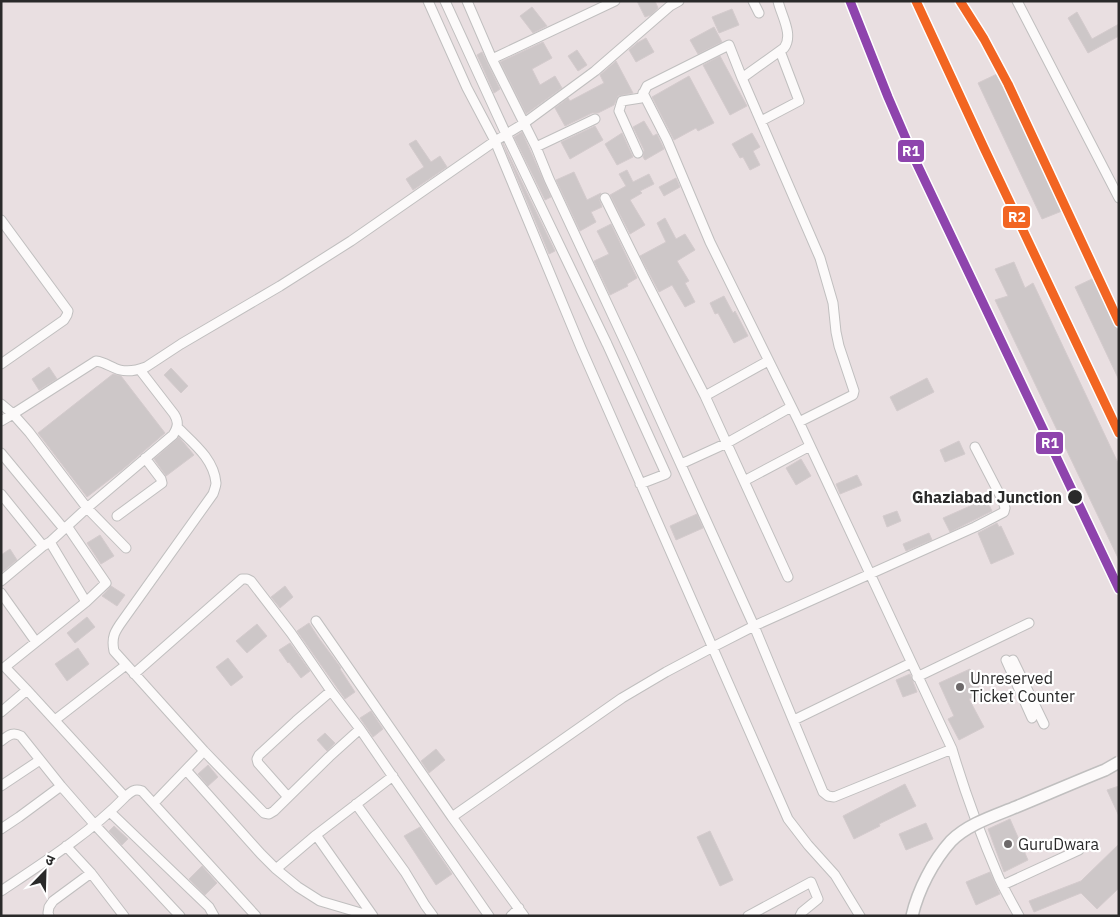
<svg xmlns="http://www.w3.org/2000/svg" width="1120" height="917" font-family="'IBM Plex Sans','Noto Sans Devanagari',sans-serif">
<style>
.building{fill:#cdc7c8;stroke:#d4cbcd}
.lines{fill:none;stroke-linecap:round;stroke-linejoin:round}
.minor-casing{stroke:#c0bfbf;stroke-width:11}
.minor{stroke:#fcfafa;stroke-width:9}
.tertiary-bridge-casing{stroke:#c0bfbf;stroke-width:14;stroke-linecap:butt}
.tertiary-bridge{stroke:#fcfafa;stroke-width:11}
.rail-1-casing{stroke:#fff;stroke-width:12}
.rail-2-casing{stroke:#fff;stroke-width:12}
.rail-1{stroke:#8e44ad;stroke-width:9}
.rail-2{stroke:#f26522;stroke-width:9}
.stop-dot{fill:#2a2a2a;stroke:#fff;stroke-width:2}
.poi-dot{fill:#6d696a;stroke:#fff;stroke-width:2}
.labels{text-anchor:middle;dominant-baseline:central;stroke-width:4.5;stroke-linejoin:round;paint-order:stroke}
.stop-label{font-size:16px;font-weight:bold;fill:#2a2a2a;stroke:#fff;text-anchor:end}
.poi-label{font-size:16px;fill:#2a2a2a;stroke:#fff;text-anchor:start}
.line-badge{stroke:#fff;stroke-width:2}
.badge-label{font-size:14px;text-anchor:middle;font-weight:bold;fill:#fff}
</style>
<rect width="100%" height="100%" fill="#e9dfe1"/>
<path class="building" d="M 637,1 L 655,1 L 658,8 L 651,15 L 645,17 Z
M 532,7 L 547,26 L 533,33 L 520,16 Z
M 732,9 L 739,25 L 719,33 L 712,17 Z
M 1077,12 L 1092,39 L 1119,24 L 1119,36 L 1088,53 L 1068,18 Z
M 714,27 L 722,42 L 698,54 L 690,40 Z
M 646,38 L 654,52 L 636,62 L 629,50 L 637,43 Z
M 543,42 L 552,58 L 532,69 L 540,85 L 555,76 L 562,88 L 526,114 L 500,62 Z
M 577,50 L 587,65 L 578,71 L 568,56 Z
M 482,52 L 500,89 L 494,93 L 477,55 Z
M 720,56 L 747,106 L 730,115 L 703,65 Z
M 616,61 L 633,93 L 618,96 L 614,105 L 598,113 L 592,113 L 565,126 L 555,108 L 568,98 L 570,101 L 604,83 L 600,75 Z
M 997,74 L 1062,211 L 1042,219 L 978,83 Z
M 689,76 L 714,123 L 698,131 L 696,128 L 674,140 L 652,97 Z
M 644,121 L 653,136 L 657,134 L 664,149 L 645,160 L 643,157 L 644,150 L 633,127 Z
M 595,126 L 603,140 L 570,159 L 561,142 Z
M 522,132 L 551,197 L 545,200 L 514,137 Z
M 622,133 L 633,157 L 617,165 L 605,144 Z
M 752,133 L 760,147 L 753,151 L 760,165 L 750,170 L 743,157 L 740,158 L 732,144 Z
M 416,140 L 431,162 L 440,156 L 447,167 L 413,190 L 406,179 L 424,167 L 409,144 Z
M 503,143 L 555,251 L 549,254 L 503,144 Z
M 627,170 L 633,182 L 649,174 L 654,184 L 640,191 L 642,193 L 630,200 L 645,225 L 630,234 L 610,195 L 626,186 L 619,174 Z
M 574,172 L 587,200 L 601,193 L 599,198 L 602,207 L 591,212 L 596,222 L 580,231 L 556,180 Z
M 676,178 L 680,187 L 664,196 L 659,187 Z
M 665,218 L 676,239 L 685,234 L 695,250 L 677,261 L 689,281 L 685,283 L 695,302 L 685,307 L 672,285 L 659,292 L 640,256 L 666,242 L 657,223 Z
M 611,224 L 637,278 L 627,284 L 628,286 L 610,295 L 594,261 L 609,254 L 597,231 Z
M 1014,262 L 1025,288 L 1033,283 L 1119,465 L 1119,560 L 995,300 L 1008,296 L 995,269 Z
M 1094,278 L 1119,333 L 1119,380 L 1075,287 Z
M 724,296 L 733,313 L 735,311 L 748,336 L 734,343 L 718,313 L 715,314 L 710,303 Z
M 49,367 L 57,379 L 39,390 L 32,379 Z
M 171,368 L 188,386 L 181,393 L 164,375 Z
M 113,374 L 121,376 L 165,433 L 122,470 L 87,497 L 38,433 Z
M 927,378 L 934,392 L 897,411 L 890,397 Z
M 179,437 L 194,455 L 166,476 L 154,459 Z
M 959,441 L 965,454 L 945,462 L 940,450 Z
M 801,459 L 811,476 L 796,485 L 786,468 Z
M 857,475 L 862,485 L 840,494 L 836,484 Z
M 986,499 L 992,511 L 950,532 L 943,518 Z
M 897,511 L 901,521 L 887,527 L 883,516 Z
M 697,514 L 703,528 L 676,540 L 670,526 Z
M 997,523 L 999,527 L 1001,526 L 1014,554 L 991,564 L 978,533 Z
M 929,533 L 932,540 L 906,551 L 903,544 Z
M 100,535 L 114,556 L 101,564 L 87,543 Z
M 10,549 L 17,560 L 1,573 L 1,555 Z
M 111,586 L 125,595 L 117,606 L 102,596 Z
M 285,586 L 293,597 L 280,608 L 271,597 Z
M 87,617 L 95,627 L 75,643 L 67,633 Z
M 309,623 L 318,637 L 341,668 L 340,669 L 355,692 L 345,699 L 297,631 Z
M 257,624 L 267,636 L 247,653 L 236,641 Z
M 290,643 L 310,671 L 301,678 L 289,662 L 288,663 L 279,650 Z
M 78,648 L 89,664 L 67,681 L 55,664 Z
M 228,658 L 243,677 L 231,686 L 216,667 Z
M 970,669 L 982,693 L 969,699 L 984,727 L 959,740 L 948,719 L 954,716 L 939,683 Z
M 910,674 L 917,692 L 903,697 L 896,680 Z
M 371,711 L 383,729 L 373,737 L 360,718 Z
M 325,733 L 335,743 L 327,751 L 317,740 Z
M 436,749 L 445,760 L 429,773 L 421,761 Z
M 208,765 L 218,777 L 208,786 L 198,774 Z
M 905,784 L 916,806 L 879,824 L 880,826 L 854,839 L 843,816 Z
M 1119,786 L 1119,816 L 1107,790 Z
M 1010,819 L 1028,860 L 1004,872 L 988,829 Z
M 926,823 L 933,839 L 906,850 L 899,834 Z
M 114,826 L 128,839 L 122,845 L 109,831 Z
M 420,827 L 452,874 L 436,885 L 404,836 Z
M 710,831 L 733,880 L 720,886 L 697,837 Z
M 1119,844 L 1119,888 L 1097,909 L 1081,893 L 1034,912 L 1029,901 L 1081,881 Z
M 202,866 L 217,883 L 205,895 L 189,879 Z
M 990,872 L 1000,894 L 976,905 L 966,882 Z"/>
<g class="lines">
<defs>
<path id="minor" d="M 428,1 L 467,88 L 495,141 L 581,348 L 788,819 L 808,845 L 835,875 L 860,916
M 445,1 L 506,134 L 607,344 L 666,474 L 640,484
M 467,1 L 492,59 L 536,147 L 549,179 L 633,359 L 754,626 L 823,792 L 828,796 L 834,797 L 952,749
M 753,1 L 759,13
M 1017,1 L 1119,198
M 492,59 L 615,1
M 742,78 L 784,48 C 794,35 781,15 778,1
M 643,93 L 667,140 L 710,242 L 799,422 L 952,749 C 965,793 981,836 999,878 C 1005,891 1012,903 1019,916
M 761,121 L 799,101 L 780,51
M 536,147 L 595,119
M 638,153 L 619,111 L 622,101 L 641,98 L 647,86 L 729,45 L 742,78 L 820,258 L 833,303 L 836,332 L 839,346 L 854,391 L 853,395 L 799,422
M 605,198 L 644,277 L 705,396 L 788,577
M 1,220 L 68,311 L 67,315 L 64,320 L 1,364
M 705,396 L 768,361
M 1,404 L 13,414 L 96,361 C 105,362 112,368 120,370 C 128,372 138,370 146,367 L 181,344 L 280,286 L 351,241 L 495,141 L 523,124 L 595,71 L 670,6 L 679,1
M 1,421 L 13,414 L 29,432 L 87,508 L 173,435 C 178,427 179,422 174,414 L 140,370
M 178,428 C 193,443 214,459 216,483 C 216,486 214,491 213,494 L 123,620 C 115,631 111,637 114,651 L 204,751 L 264,813 L 269,814 L 274,811 L 329,757 L 360,729
M 1,453 L 64,529
M 681,464 L 727,443 L 791,407
M 744,481 L 810,446
M 1,494 L 43,546
M 117,516 L 162,483 L 161,479 L 145,458
M 67,526 L 106,583 L 86,602 L 5,667 L 27,690 L 125,797 C 131,792 134,788 142,791 L 256,916
M 50,542 L 86,602
M 1,581 L 43,546 L 50,542 L 87,508 L 126,548
M 1,593 L 36,642
M 316,621 L 452,817 L 524,916
M 1006,660 L 1032,718
M 1013,660 L 1044,724
M 134,674 L 242,579 L 247,579 L 251,581 L 291,633 L 331,691 L 360,729 L 489,916
M 917,677 L 1029,623
M 1,712 L 27,690
M 55,720 L 126,665
M 794,720 L 911,663
M 1,741 C 8,736 12,731 21,736 L 61,786 L 95,825 L 180,916
M 186,770 L 261,854 L 276,869 L 298,887 L 320,901 L 371,916
M 1,786 L 40,760
M 288,797 L 258,763 L 257,759 L 259,755 L 296,721 L 331,691
M 154,803 L 204,751
M 356,804 L 405,872 L 425,905 L 433,916
M 110,812 L 209,907 L 214,916
M 452,817 L 622,698 L 666,672 L 713,647 L 754,626 L 975,527 L 1004,512 L 1005,508 L 1003,501 L 975,447
M 1,829 L 19,817 L 61,786
M 316,835 L 373,916
M 66,846 L 91,873 L 124,916
M 276,869 L 316,835 L 393,776
M 1003,885 L 1079,850
M 1,891 C 43,863 90,833 125,797
M 49,916 L 48,913 L 49,907 L 53,901 L 91,873
M 511,916 L 519,908
M 748,916 L 811,882 L 818,899 L 802,912 L 800,916"/>
</defs>
<use href="#minor" class="minor-casing"/>
<use href="#minor" class="minor"/>
<defs>
<path id="tertiary-bridge" d="M 912,916 C 918,890 933,861 951,841 C 968,824 994,816 1016,807 C 1045,795 1075,782 1105,770 L 1119,762"/>
</defs>
<use href="#tertiary-bridge" class="tertiary-bridge-casing"/>
<use href="#tertiary-bridge" class="tertiary-bridge"/>
<defs>
<path id="rail-1" d="M 850,1 L 888,97 L 916,162 L 1119,589"/>
<path id="rail-2" d="M 916,1 L 984,148 L 1119,433
M 960,1 L 984,39 L 1008,84 L 1119,322"/>
</defs>
<use href="#rail-1" class="rail-1-casing"/>
<use href="#rail-2" class="rail-2-casing"/>
<use href="#rail-1" class="rail-1"/>
<use href="#rail-2" class="rail-2"/>
</g>
<circle class="stop-dot" cx="1075" cy="497" r="8"/>
<g class="poi-dot">
<circle cx="960" cy="687" r="5"/>
<circle cx="1008" cy="844" r="5"/>
</g>
<g class="labels">
<g class="stop-label">
<text x="1062" y="497">Ghaziabad Junction</text>
</g>
<g class="poi-label">
<text x="970" y="678">Unreserved<tspan x="970" dy="18">Ticket Counter</tspan></text>
<text x="1018" y="844">GuruDwara</text>
</g>
</g>
<g class="line-badge">
<rect x="897" y="139" width="28" height="24" rx="5" fill="#8e44ad"/>
<rect x="1002" y="205" width="29" height="24" rx="5" fill="#f26522"/>
<rect x="1035" y="431" width="29" height="24" rx="5" fill="#8e44ad"/>
</g>
<g class="badge-label">
<text x="911" y="156">R1</text>
<text x="1017" y="222">R2</text>
<text x="1050" y="448">R1</text>
</g>
<rect width="1120" height="917" fill="none" stroke="#2a2a2a" stroke-width="5"/>
<g transform="translate(45 872) rotate(23)" stroke="#ffffff" stroke-width="4" paint-order="stroke">
<path d="M0-4L9 19L0 12L-9 19Z" fill="#2a2a2a"/>
<text y="-8" font-size="14" font-weight="bold" text-anchor="middle" fill="#2a2a2a">उ</text>
</g>
</svg>
